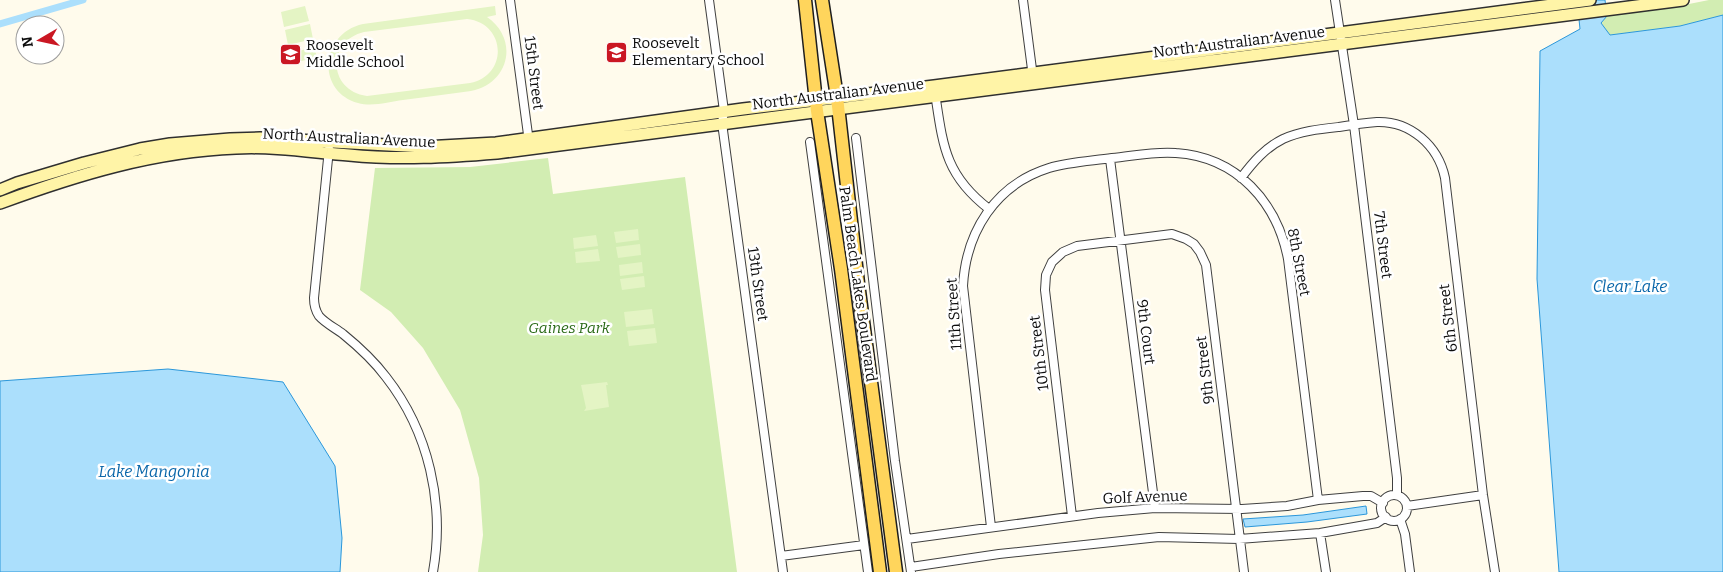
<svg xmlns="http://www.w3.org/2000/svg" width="1723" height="572" font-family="Bitter,serif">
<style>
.green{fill:#d2edb2}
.pitch{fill:#e4f4c4;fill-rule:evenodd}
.water{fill:#abdffc;stroke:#2b97da}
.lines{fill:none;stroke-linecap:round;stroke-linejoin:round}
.canal{stroke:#abdffc;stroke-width:7}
.street-casing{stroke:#404040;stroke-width:10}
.secondary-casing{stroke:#2f2f2f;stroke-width:14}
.primary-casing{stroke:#1e1e1e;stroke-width:15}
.street{stroke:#fff;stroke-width:8}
.secondary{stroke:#fff4a7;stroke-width:11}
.primary{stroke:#ffd55c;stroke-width:12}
.labels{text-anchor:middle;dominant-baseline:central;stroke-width:5;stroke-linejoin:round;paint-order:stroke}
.street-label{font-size:15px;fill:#0d0d0d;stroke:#fff}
.poi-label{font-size:15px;fill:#0d0d0d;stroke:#fff;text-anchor:start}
.park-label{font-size:15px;font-style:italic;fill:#2a6a17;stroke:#fff}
.water-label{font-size:16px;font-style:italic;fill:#0a67aa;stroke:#fff}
</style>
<rect width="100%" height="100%" fill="#fffbec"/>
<path class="green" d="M 1709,0 L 1723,0 L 1723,15 L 1680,26 L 1610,35 L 1601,23 L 1607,16 L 1669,8 Z
M 548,158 L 553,194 L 685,177 L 737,572 L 478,572 L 483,535 L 479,478 L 460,410 L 423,348 L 391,312 L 360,290 L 375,168 L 470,167 Z"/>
<path class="pitch" d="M 305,6 L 309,21 L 284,27 L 281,12 Z
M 495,6 L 496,15 L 487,17 C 519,39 510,83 471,91 C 449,94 426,97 403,100 C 389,102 372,107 358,103 C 315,91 321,33 363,24 ZM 467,19 C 506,23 509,75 470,83 L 367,96 C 328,91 326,41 364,32 Z
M 310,24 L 313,39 L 288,45 L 285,30 Z
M 314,47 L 317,57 L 294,63 L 291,53 Z
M 638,229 L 639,240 L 616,243 L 614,232 Z
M 596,235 L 598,246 L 574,249 L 573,238 Z
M 640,244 L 641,255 L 618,258 L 616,247 Z
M 598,249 L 600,261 L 576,263 L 575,252 Z
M 642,262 L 643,273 L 620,276 L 619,265 Z
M 644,276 L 645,287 L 622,290 L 620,279 Z
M 652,309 L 654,324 L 626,327 L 624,312 Z
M 655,328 L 657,343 L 629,346 L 627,331 Z
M 607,382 L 608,385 L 606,385 L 609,407 L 584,411 L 586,408 L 581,385 Z"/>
<path class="water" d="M 1577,0 L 1605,0 L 1607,16 L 1601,23 L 1610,35 L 1680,26 L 1723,15 L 1723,572 L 1559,572 L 1537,279 L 1540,51 L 1580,29 Z
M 168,369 L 283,382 L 335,466 L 342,538 L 340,572 L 0,572 L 0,381 Z
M 1366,506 L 1367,514 L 1307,522 L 1245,527 L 1243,519 L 1303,515 Z"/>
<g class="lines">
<path class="canal" d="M 0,24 L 83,0"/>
<defs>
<path id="street" d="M 510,0 L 529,142
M 709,0 L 724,111 L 722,123 L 783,572
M 1023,0 L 1033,77
M 1335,0 L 1354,125 L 1397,478 L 1397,495
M 935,93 C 943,146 945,175 989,209
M 856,138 L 895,461 L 911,572
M 810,142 L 868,572
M 329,149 L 314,298 C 314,304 315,310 319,316 C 325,323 335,328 343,334 C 359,347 374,361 386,377 C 429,432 445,504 433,572
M 1110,159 L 1155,508
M 1241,178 C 1253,162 1265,148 1283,139 C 1300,131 1320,129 1339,127 C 1351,125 1364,123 1377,122 C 1410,121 1438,145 1445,178 L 1483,495 L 1495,572
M1381 508a13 13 0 1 1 26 0a13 13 0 1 1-26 0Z
M 1407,506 L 1483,495
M 1072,516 L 1045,290 L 1046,275 L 1052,262 L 1063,252 L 1077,246 L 1172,234 L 1186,239 L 1194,244 L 1200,252 L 1206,265 L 1244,572
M 1400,519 L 1405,534 L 1410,572
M 991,527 L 963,286 C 966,232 995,185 1049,168 C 1069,162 1091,161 1112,158 C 1133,156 1155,151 1176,153 C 1237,157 1277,202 1288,259 L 1318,500
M 1320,533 L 1326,572
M 907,539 L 1098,513 L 1155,508 L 1242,509 L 1287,506 L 1318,500 L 1363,496 L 1371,496 L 1383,503
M 781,556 L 864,545
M 911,567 L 999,554 L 1159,537 L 1239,539 L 1320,533 L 1377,523 L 1386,517"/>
<path id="secondary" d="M 0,190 L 17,183 L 84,163 L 140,149 L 170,144 L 230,139 L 260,138 L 424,147 L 496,143 L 743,109 L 934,86 L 1590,0
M 0,203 C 76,175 154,151 236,148 C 274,146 312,152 349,155 C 399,160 448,157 497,153 L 1683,0"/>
<path id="primary" d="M 805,0 L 817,111 L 841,269 L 880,572
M 822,0 L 837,97 L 858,283 L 896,572"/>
</defs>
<use href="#street" class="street-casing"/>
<use href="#secondary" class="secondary-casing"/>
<use href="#primary" class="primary-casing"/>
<use href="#street" class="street"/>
<use href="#secondary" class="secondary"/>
<use href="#primary" class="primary"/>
</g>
<defs>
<symbol id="school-square" viewBox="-11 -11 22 22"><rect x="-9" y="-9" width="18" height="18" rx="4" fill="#ca1723" stroke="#fff"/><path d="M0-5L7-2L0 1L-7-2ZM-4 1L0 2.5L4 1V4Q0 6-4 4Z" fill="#fff"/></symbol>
</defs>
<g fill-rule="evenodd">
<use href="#school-square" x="604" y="40" width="25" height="25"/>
<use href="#school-square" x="278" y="42" width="25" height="25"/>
</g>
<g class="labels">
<g class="street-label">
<text transform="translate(1239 42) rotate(-7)">North Australian Avenue</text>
<text transform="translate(534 73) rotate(83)">15th Street</text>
<text transform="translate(838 94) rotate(-7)">North Australian Avenue</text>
<text transform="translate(349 138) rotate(3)">North Australian Avenue</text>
<text transform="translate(1383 245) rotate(83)">7th Street</text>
<text transform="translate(1299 262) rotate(79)">8th Street</text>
<text transform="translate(758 284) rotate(82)">13th Street</text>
<text transform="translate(858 284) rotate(82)">Palm Beach Lakes Boulevard</text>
<text transform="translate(954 314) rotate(-94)">11th Street</text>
<text transform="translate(1448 318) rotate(-97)">6th Street</text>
<text transform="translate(1146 332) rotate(83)">9th Court</text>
<text transform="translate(1039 353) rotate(-97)">10th Street</text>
<text transform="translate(1205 370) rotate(-97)">9th Street</text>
<text transform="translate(1145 497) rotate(-2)">Golf Avenue</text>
</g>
<g class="poi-label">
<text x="632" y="43">Roosevelt<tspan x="632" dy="17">Elementary School</tspan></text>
<text x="306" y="45">Roosevelt<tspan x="306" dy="17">Middle School</tspan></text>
</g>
<g class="park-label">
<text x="569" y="328">Gaines Park</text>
</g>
<g class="water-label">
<text x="1630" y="286">Clear Lake</text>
<text x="154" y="471">Lake Mangonia</text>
</g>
</g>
<g transform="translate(40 40) rotate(261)"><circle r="24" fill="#ffffff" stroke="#9e9e9e"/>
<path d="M0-4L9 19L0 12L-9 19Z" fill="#ca1723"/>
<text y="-8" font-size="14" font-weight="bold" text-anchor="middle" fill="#0d0d0d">N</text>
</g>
</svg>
